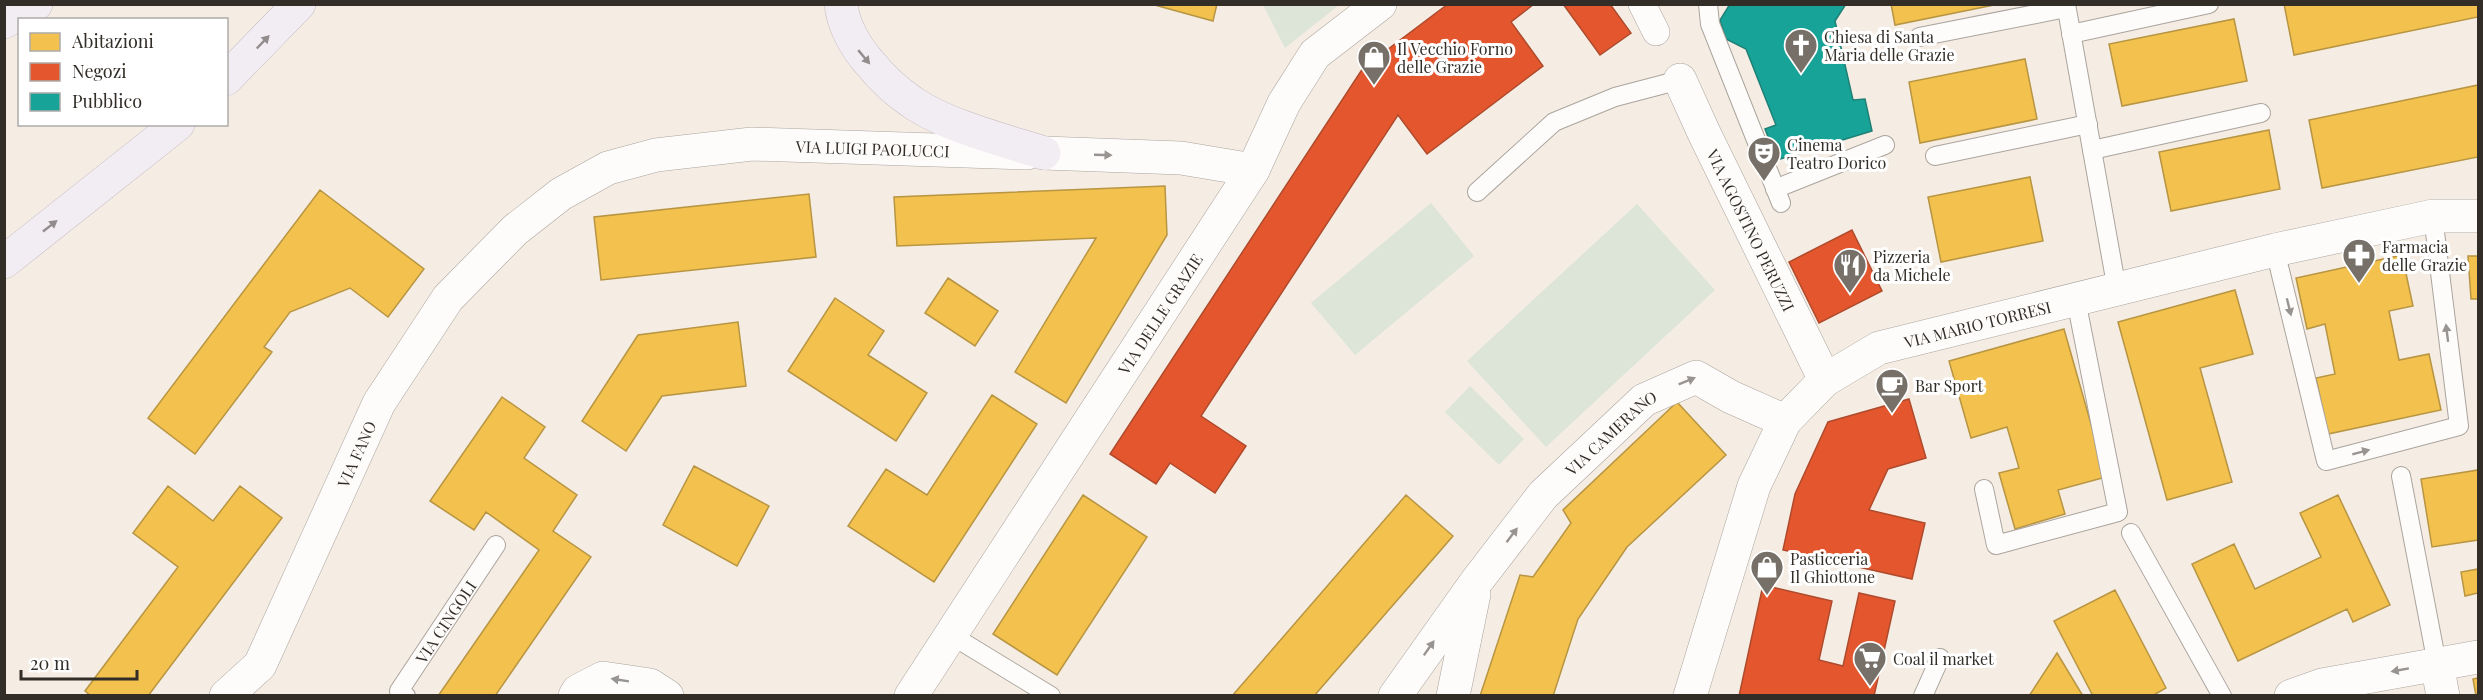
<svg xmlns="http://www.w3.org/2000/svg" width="2483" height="700" font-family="'Playfair Display',serif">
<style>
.green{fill:#dce5d7}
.homes{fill:#f2c14e;stroke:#b89542;stroke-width:1.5}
.shops{fill:#e4572e;stroke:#af4a2c;stroke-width:1.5}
.public{fill:#17a398;stroke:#1f8076;stroke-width:1.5}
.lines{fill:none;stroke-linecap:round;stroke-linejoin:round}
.service-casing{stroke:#aaa49d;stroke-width:20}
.pedestrian-casing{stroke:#aaa49d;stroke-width:28}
.minor-casing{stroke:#aaa49d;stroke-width:34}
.tertiary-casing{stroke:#aaa49d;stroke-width:34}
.trunk-casing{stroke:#c3b9bf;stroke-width:34}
.service{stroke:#fefcfb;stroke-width:18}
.pedestrian{stroke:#fefcfb;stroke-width:27}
.minor{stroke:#fefcfb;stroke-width:33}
.tertiary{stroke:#fefcfb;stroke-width:33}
.trunk{stroke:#f2ecf3;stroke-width:33}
.oneway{fill:#928c8d}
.oneway2{fill:#989491}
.labels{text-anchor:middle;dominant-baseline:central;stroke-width:6;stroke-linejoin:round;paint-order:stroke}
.poi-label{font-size:16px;fill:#322d27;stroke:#fff;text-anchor:start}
.street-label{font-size:16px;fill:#322d27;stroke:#fff}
</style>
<rect width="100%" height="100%" fill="#f5ede4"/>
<path class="green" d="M 1263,5 L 1339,5 L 1285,48 Z
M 1431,203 L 1474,256 L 1355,355 L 1311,303 Z
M 1637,204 L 1715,290 L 1546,447 L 1467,361 Z
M 1470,386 L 1524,439 L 1499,465 L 1445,412 Z"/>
<path class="homes" d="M 1151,4 L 1217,4 L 1213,21 Z
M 1891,4 L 1999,4 L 1895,25 Z
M 2284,4 L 2478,4 L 2478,17 L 2294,55 Z
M 2234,19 L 2247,81 L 2122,106 L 2109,44 Z
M 2025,59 L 2037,119 L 1920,143 L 1909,82 Z
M 2478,85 L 2478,157 L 2322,188 L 2309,120 Z
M 2269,130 L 2280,189 L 2171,211 L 2159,152 Z
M 2030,177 L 2043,241 L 1941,262 L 1928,197 Z
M 1165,186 L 1167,235 L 1066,403 L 1015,372 L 1096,238 L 897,246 L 894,197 Z
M 320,190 L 424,269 L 388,317 L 350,288 L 290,312 L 264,347 L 272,352 L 195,454 L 148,418 Z
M 809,194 L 816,257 L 601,280 L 594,217 Z
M 2402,255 L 2413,306 L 2389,311 L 2399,360 L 2429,354 L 2441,410 L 2328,434 L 2316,378 L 2335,374 L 2325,324 L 2307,329 L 2296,278 Z
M 2468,256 L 2478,256 L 2478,299 L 2471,299 Z
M 948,278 L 998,311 L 975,346 L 925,313 Z
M 2235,290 L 2253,354 L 2200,368 L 2232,482 L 2167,500 L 2118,322 Z
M 835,298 L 884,331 L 868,355 L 927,393 L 896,441 L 788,371 Z
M 738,322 L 746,386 L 662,396 L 626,451 L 582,421 L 638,335 Z
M 2064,329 L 2106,477 L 2058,490 L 2065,514 L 2015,529 L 1999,473 L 2019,468 L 2007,427 L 1971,438 L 1949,361 Z
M 992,395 L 1037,424 L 934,582 L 848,526 L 886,469 L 927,495 Z
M 502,397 L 545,427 L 524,458 L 577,495 L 553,531 L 591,557 L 495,696 L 438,696 L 539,550 L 486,512 L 474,530 L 430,501 Z
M 1677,402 L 1726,455 L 1627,547 L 1578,619 L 1553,696 L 1480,696 L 1520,575 L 1533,577 L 1571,523 L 1563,510 Z
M 694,466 L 769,506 L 737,566 L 663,525 Z
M 2478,470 L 2478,540 L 2432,547 L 2421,479 Z
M 168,486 L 213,521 L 240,486 L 282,518 L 148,696 L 91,696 L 85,691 L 178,567 L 133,533 Z
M 1083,495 L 1147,537 L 1057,675 L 993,634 Z
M 1406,495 L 1453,536 L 1314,696 L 1232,696 Z
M 2338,495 L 2390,605 L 2353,622 L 2347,609 L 2238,661 L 2192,564 L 2234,544 L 2255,589 L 2321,557 L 2300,513 Z
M 2478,569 L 2478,593 L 2465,596 L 2461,572 Z
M 2115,590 L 2166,688 L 2152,696 L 2093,696 L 2054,621 Z
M 2057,653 L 2083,696 L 2029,696 Z
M 2478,678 L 2478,696 L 2476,696 L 2473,679 Z"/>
<path class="shops" d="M 1448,4 L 1534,4 L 1511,22 L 1543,66 L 1427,154 L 1398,115 L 1201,416 L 1246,446 L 1215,493 L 1170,463 L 1156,484 L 1110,454 L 1363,68 Z
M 1563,4 L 1610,4 L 1631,33 L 1600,55 Z
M 1852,230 L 1882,291 L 1819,323 L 1789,262 Z
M 1909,399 L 1926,458 L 1888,469 L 1869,510 L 1925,523 L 1912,579 L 1783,550 L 1795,494 L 1828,422 Z
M 1763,585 L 1832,601 L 1819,660 L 1843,666 L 1859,593 L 1895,601 L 1874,696 L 1739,696 Z"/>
<path class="public" d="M 1730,4 L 1846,4 L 1835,21 L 1853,100 L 1865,99 L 1872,131 L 1777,160 L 1765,129 L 1776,125 L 1746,49 L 1726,39 L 1720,20 Z"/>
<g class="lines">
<defs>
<g id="service">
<path d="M 1708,4 L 1710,24 L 1781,203"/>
<path d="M 2066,4 L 2117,290"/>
<path d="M 2071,34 L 2209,4"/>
<path d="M 1919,37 L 2066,8"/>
<path d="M 2092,150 L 2261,113"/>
<path d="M 1935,156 L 2088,124"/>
<path d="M 1775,189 L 1885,145"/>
<path d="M 1477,192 L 1554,122 L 1615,97 L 1680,80"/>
<path d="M 2275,250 L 2326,461 L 2459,426 L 2433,216"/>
<path d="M 2401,476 L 2437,664"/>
<path d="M 1984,489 L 1996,545 L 2118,512 L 2076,300"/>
<path d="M 2131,533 L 2222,696"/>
<path d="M 951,635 L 1051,696"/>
<path id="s1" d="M 406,696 L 399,691 L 496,545"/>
<path d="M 1923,696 L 1940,658"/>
</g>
<path id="pedestrian" d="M 1642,4 L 1656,32"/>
<g id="minor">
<path id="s2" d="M 1680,80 L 1704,133 L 1825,380"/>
<path d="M 2437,664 L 2443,696"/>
<path id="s3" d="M 226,696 L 260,665 L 379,403 L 448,298 L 515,230 L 561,194 L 608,168 L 656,155 L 752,144 L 1027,153"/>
<path d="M 575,696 L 578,691 L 603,678 L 650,685 L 667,696"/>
<path id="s4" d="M 1395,696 L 1476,582 L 1543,495 L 1644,400 L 1696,377 L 1731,397 L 1785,421"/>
<path d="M 1453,696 L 1474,594"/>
<path d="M 2291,696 L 2322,685 L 2478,657"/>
</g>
<g id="tertiary">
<path d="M 1044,153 L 1181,158 L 1253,170"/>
<path id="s5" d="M 911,696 L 1253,170 L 1284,103 L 1315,54 L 1380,4"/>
<path id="s6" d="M 1690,696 L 1754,486 L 1785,421 L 1825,380 L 1879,348 L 2275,250 L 2433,216 L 2478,216"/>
</g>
<path id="trunk" d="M 841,4 C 843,25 855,46 868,61 C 881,77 895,91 912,102 C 944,125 1006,141 1044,153
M 4,22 L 36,4
M 226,79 L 299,4
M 4,262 L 178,124"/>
</defs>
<use href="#service" class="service-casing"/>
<use href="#pedestrian" class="pedestrian-casing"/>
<use href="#minor" class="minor-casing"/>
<use href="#tertiary" class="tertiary-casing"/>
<use href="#trunk" class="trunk-casing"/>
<use href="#service" class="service"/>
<use href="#pedestrian" class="pedestrian"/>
<use href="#minor" class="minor"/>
<use href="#tertiary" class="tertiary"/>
<use href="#trunk" class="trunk"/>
</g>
<defs><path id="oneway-solid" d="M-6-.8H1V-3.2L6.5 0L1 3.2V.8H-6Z" transform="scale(1.5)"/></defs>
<g class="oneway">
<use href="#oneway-solid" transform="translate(263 42) rotate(-46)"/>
<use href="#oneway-solid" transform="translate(864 57) rotate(50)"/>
<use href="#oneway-solid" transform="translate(50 226) rotate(-38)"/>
</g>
<g class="oneway2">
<use href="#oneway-solid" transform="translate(1103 155) rotate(2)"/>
<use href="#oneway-solid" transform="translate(2289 307) rotate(76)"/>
<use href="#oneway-solid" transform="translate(2447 333) rotate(-97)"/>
<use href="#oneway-solid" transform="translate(1687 381) rotate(-22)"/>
<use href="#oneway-solid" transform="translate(2361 452) rotate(-15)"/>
<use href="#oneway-solid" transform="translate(1512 535) rotate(-53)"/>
<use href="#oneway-solid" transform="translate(1429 648) rotate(-55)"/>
<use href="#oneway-solid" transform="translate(2400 670) rotate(170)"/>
<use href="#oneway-solid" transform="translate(620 680) rotate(-171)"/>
</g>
<defs>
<symbol id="church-pin" viewBox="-11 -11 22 30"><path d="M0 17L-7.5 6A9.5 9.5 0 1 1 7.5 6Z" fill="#767069" stroke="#fff"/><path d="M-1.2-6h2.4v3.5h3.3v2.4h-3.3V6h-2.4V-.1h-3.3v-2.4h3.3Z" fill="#fff"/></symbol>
<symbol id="shop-pin" viewBox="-11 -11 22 30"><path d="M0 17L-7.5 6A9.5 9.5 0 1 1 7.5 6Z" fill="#767069" stroke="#fff"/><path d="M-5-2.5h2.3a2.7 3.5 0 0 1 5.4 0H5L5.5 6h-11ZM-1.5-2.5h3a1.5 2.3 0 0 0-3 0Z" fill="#fff"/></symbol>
<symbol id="theatre-pin" viewBox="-11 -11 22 30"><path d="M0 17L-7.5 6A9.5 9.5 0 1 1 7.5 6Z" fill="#767069" stroke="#fff"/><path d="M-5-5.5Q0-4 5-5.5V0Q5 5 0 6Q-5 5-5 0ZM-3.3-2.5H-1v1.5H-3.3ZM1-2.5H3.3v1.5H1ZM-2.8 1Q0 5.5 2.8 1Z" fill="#fff"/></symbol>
<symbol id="pharmacy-pin" viewBox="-11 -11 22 30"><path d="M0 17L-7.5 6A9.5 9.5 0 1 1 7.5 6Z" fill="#767069" stroke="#fff"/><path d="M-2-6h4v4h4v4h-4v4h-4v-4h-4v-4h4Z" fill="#fff"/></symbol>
<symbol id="restaurant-pin" viewBox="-11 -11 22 30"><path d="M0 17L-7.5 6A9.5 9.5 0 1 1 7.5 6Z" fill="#767069" stroke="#fff"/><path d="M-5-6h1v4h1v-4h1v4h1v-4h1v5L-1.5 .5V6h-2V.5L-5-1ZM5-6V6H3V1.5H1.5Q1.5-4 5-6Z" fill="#fff"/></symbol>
<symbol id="cafe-pin" viewBox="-11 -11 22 30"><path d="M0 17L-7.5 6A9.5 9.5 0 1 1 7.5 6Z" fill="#767069" stroke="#fff"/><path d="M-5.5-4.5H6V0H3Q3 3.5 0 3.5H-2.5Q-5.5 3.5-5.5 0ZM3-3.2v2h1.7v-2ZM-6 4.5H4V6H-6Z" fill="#fff"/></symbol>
<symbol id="supermarket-pin" viewBox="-11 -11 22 30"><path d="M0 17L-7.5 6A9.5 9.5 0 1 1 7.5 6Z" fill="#767069" stroke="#fff"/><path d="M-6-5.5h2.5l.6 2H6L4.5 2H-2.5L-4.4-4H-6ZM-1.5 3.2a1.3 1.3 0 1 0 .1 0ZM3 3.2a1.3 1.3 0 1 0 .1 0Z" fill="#fff"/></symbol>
</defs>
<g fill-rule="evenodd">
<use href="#church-pin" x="1782" y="26" width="38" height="52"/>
<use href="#shop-pin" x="1355" y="38" width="38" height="52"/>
<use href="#theatre-pin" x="1745" y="134" width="38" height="52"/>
<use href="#pharmacy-pin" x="2340" y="236" width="38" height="52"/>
<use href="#restaurant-pin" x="1831" y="246" width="38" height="52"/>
<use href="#cafe-pin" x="1873" y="366" width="38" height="52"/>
<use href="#shop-pin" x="1748" y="548" width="38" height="52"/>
<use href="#supermarket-pin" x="1851" y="639" width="38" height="52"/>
</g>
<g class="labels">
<g class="poi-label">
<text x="1824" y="36">Chiesa di Santa<tspan x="1824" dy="18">Maria delle Grazie</tspan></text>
<text x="1397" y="48">Il Vecchio Forno<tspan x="1397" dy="18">delle Grazie</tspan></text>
<text x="1787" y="144">Cinema<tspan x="1787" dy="18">Teatro Dorico</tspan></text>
<text x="2382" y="246">Farmacia<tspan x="2382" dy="18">delle Grazie</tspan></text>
<text x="1873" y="256">Pizzeria<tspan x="1873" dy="18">da Michele</tspan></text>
<text x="1915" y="385">Bar Sport</text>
<text x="1790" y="558">Pasticceria<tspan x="1790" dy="18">Il Ghiottone</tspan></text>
<text x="1893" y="658">Coal il market</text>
</g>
<g class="street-label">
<text stroke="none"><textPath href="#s3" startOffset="934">VIA LUIGI PAOLUCCI</textPath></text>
<text stroke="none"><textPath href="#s2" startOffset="166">VIA AGOSTINO PERUZZI</textPath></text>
<text stroke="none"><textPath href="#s5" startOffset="456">VIA DELLE GRAZIE</textPath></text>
<text stroke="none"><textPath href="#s6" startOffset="513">VIA MARIO TORRESI</textPath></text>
<text stroke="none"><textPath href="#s4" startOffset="342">VIA CAMERANO</textPath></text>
<text stroke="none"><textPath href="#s3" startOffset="278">VIA FANO</textPath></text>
<text stroke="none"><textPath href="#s1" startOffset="92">VIA CINGOLI</textPath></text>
</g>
</g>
<rect width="2483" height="700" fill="none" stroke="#322d27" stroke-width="12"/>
<rect x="18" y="18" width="210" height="108" fill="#ffffff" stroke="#adaba9" stroke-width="1.5"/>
<rect x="30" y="33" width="30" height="18" fill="#f2c14e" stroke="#adaba9" stroke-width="1.5"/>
<text x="72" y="48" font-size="18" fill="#322d27">Abitazioni</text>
<rect x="30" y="63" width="30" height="18" fill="#e4572e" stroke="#adaba9" stroke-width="1.5"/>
<text x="72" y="78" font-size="18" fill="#322d27">Negozi</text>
<rect x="30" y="93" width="30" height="18" fill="#17a398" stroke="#adaba9" stroke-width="1.5"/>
<text x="72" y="108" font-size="18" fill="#322d27">Pubblico</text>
<path d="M21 670v9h116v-9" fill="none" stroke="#322d27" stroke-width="3"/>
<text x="30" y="670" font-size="18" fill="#322d27" stroke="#ffffff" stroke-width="4.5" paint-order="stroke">20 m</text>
</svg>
